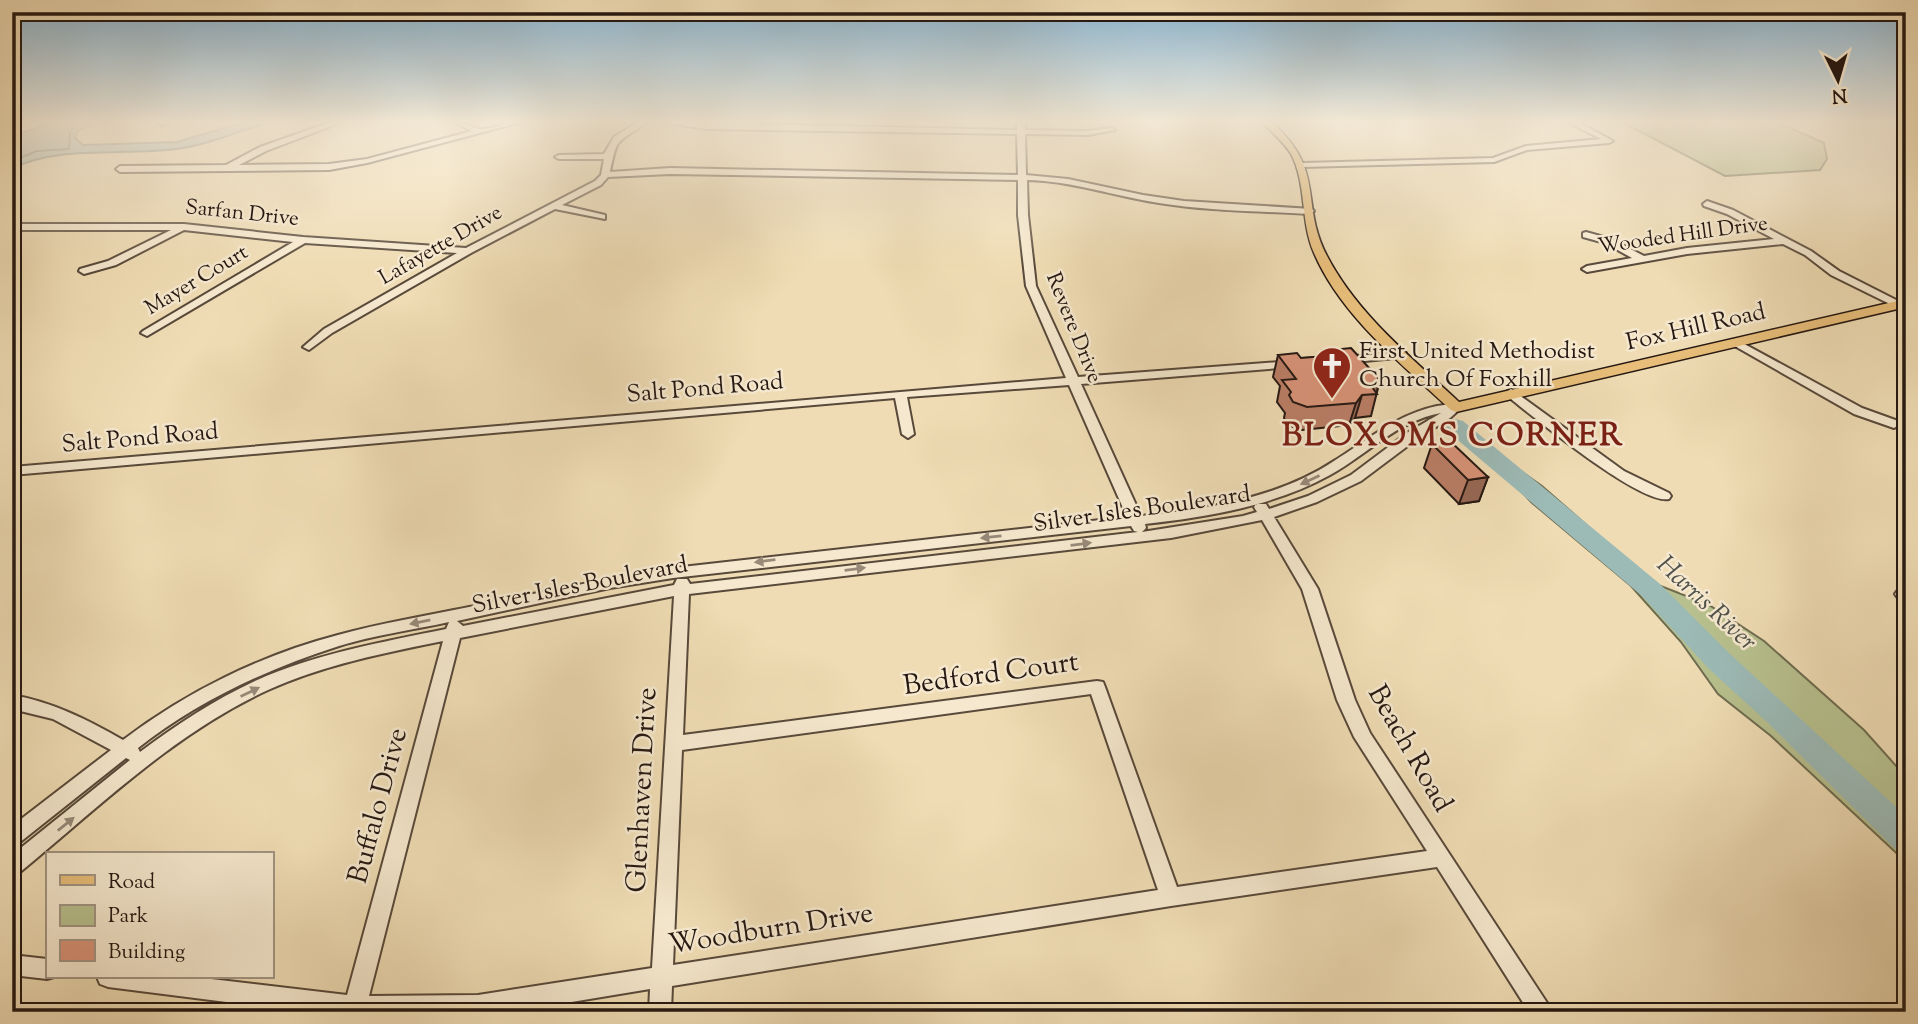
<svg xmlns="http://www.w3.org/2000/svg" width="1918" height="1024" font-family="'Sorts Mill Goudy',serif">
<style>
.green{fill:#b7c08e;stroke:#6e6c50;stroke-width:2}
.water{fill:#9cbab6;stroke:#6c7974;stroke-width:2}
.lines{fill:none;stroke-linecap:round;stroke-linejoin:round}
.shore{stroke:#606964;stroke-width:2}
.river{fill:#9cbab6;fill-rule:evenodd}
.minor-casing{stroke:#58493a;stroke-width:4}
.major-casing{stroke:#251812;stroke-width:3}
.minor{fill:#f5e8ce;fill-rule:evenodd}
.major{fill:#e8be7a;fill-rule:evenodd}
.wall{fill:#ba7e67;stroke:#251812;stroke-width:2}
.shaded-wall{fill:#976754;stroke:#251812;stroke-width:2}
.building{fill:#d89378;stroke:#251812;stroke-width:2}
.oneway{fill:#978a79}
.labels{text-anchor:middle;dominant-baseline:central;stroke-width:5;stroke-linejoin:round;paint-order:stroke}
.far-street-label{font-size:21px;fill:#251812;stroke:#f5e8ce}
.street-label{font-size:24px;fill:#251812;stroke:#f5e8ce}
.poi-label{font-size:24px;fill:#251812;stroke:#f5e8ce;text-anchor:start}
.water-label{font-size:26px;font-style:italic;fill:#4f514b;stroke:#f5e8ce}
.near-street-label{font-size:28px;fill:#251812;stroke:#f5e8ce}
.district-label{font-size:32px;font-weight:bold;letter-spacing:2px;fill:#7a1f14;stroke:#f5e8ce}
</style>
<rect width="100%" height="100%" fill="#efdcb4"/>
<filter id="stains"><feTurbulence type="fractalNoise" baseFrequency=".00286" numOctaves="4"/><feColorMatrix values="0 0 0 0 .2 0 0 0 0 .09 0 0 0 0 .02 0 0 0 .5 -.17"/></filter>
<radialGradient id="worn" r=".72"><stop offset=".6" stop-color="#630" stop-opacity="0"/><stop offset="1" stop-color="#630" stop-opacity=".3"/></radialGradient>
<path class="green" d="M 1622,122 L 1777,122 L 1824,143 L 1827,159 L 1820,170 L 1725,176 Z
M 1461,426 L 1478,436 L 1490,449 L 1542,486 L 1653,583 L 1709,605 L 1764,641 L 1864,730 L 1906,777 L 1906,836 L 1902,835 L 1906,862 L 1771,736 L 1718,694 L 1681,642 L 1631,586 L 1531,502 L 1499,467 L 1454,432 Z"/>
<path class="water" d="M 56,122 L 98,122 L 77,131 L 75,138 L 83,145 L 177,142 L 244,122 L 268,122 C 238,132 207,145 176,149 C 126,156 55,145 12,169 L 12,136 Z"/>
<g class="lines">
<path class="shore" d="M 12,161 L 37,151 L 69,149 L 70,132 L 78,122"/>
<path class="river" d="M 1455,419 L 1463,421 L 1660,584 L 1729,653 L 1906,816 L 1906,853 L 1894,848 L 1767,722 L 1709,669 L 1642,596 L 1447,431 L 1444,426 L 1447,421 Z"/>
<defs>
<path id="minor" d="M 158,122 L 168,122 L 161,125 Z
M 331,122 L 342,122 L 266,151 L 239,165 L 329,164 L 367,159 L 472,131 L 454,122 C 464,122 473,129 481,129 C 495,129 507,122 521,122 L 367,163 L 329,170 L 120,172 L 116,169 L 120,166 L 226,165 L 260,147 Z
M 638,122 L 647,122 C 617,145 618,133 610,172 L 670,168 L 1018,175 L 1017,134 L 707,129 L 661,122 L 1017,130 L 1017,122 L 1025,122 L 1025,130 L 1088,131 L 1111,128 L 1115,130 L 1088,135 L 1025,134 L 1026,175 L 1068,179 L 1143,195 L 1184,201 L 1312,209 L 1314,211 L 1309,214 C 1259,211 1208,211 1159,203 C 1114,196 1072,181 1027,180 L 1028,215 L 1036,286 L 1078,377 L 1293,361 L 1299,364 L 1293,367 L 1081,384 L 1141,516 C 1207,509 1278,498 1334,461 C 1369,439 1396,415 1437,406 C 1446,405 1455,401 1462,407 L 1450,418 L 1417,439 L 1361,481 L 1317,502 L 1274,517 L 1318,589 L 1355,700 L 1370,733 L 1553,1012 L 1529,1012 L 1437,867 L 1171,906 L 672,986 L 671,1012 L 649,1012 L 650,989 L 511,1012 L 305,1012 L 108,987 L 100,984 L 97,977 L 194,977 L 347,995 L 443,641 C 384,653 323,665 268,690 C 174,733 98,808 19,873 L 12,876 L 12,855 L 130,760 L 126,758 L 19,843 L 12,845 L 12,826 L 111,750 L 53,719 L 12,709 L 12,695 C 53,702 88,720 123,740 C 186,692 261,655 338,635 C 381,623 425,616 469,607 C 537,593 604,579 673,568 L 1127,517 L 1069,385 L 907,397 L 914,434 L 908,438 L 902,434 L 895,398 L 12,475 L 12,467 L 1066,378 L 1026,286 L 1018,215 L 1018,180 L 670,174 L 608,177 L 601,185 L 562,205 L 605,215 L 605,219 L 555,209 L 471,253 L 332,333 L 309,350 L 303,347 L 324,329 L 457,253 L 305,243 L 147,336 L 141,333 L 143,331 L 293,242 L 184,230 L 116,265 L 84,274 L 79,271 L 80,269 L 108,261 L 171,230 L 12,230 L 12,224 L 184,224 L 303,237 L 466,248 L 595,181 L 601,175 L 604,159 L 559,159 L 555,157 L 559,155 L 604,154 L 614,137 ZM 1441,413 L 1407,433 L 1351,475 L 1308,496 L 1269,509 L 1266,504 L 1256,504 L 1254,507 L 1257,512 L 1243,516 L 1142,532 L 1146,528 L 1145,524 C 1208,517 1274,506 1330,475 C 1368,454 1397,421 1441,413 ZM 1262,520 L 1302,589 L 1337,700 L 1354,737 L 1427,851 L 1177,887 L 1105,687 L 1103,682 L 1097,681 L 683,735 L 689,594 L 1171,538 ZM 1131,526 L 1134,531 L 1138,532 L 690,584 L 687,579 L 677,579 L 674,585 L 463,626 L 457,621 L 610,588 L 673,578 ZM 674,596 L 652,968 L 478,995 L 369,996 L 460,638 ZM 449,622 L 446,629 C 382,642 315,654 255,681 C 214,700 176,725 140,752 L 138,748 C 198,701 267,669 339,646 C 374,635 413,630 449,622 ZM 1091,694 L 1158,890 L 673,965 L 682,750 Z
M 1568,122 L 1578,122 L 1613,141 L 1609,143 L 1527,150 L 1494,162 L 1302,167 L 1298,165 L 1302,163 L 1493,158 L 1526,146 L 1601,139 Z
M 1707,201 L 1733,210 L 1811,251 L 1839,271 L 1906,305 L 1906,312 L 1831,275 L 1805,255 L 1783,244 L 1687,254 L 1587,272 L 1582,269 L 1587,266 L 1632,258 L 1605,243 L 1583,237 L 1583,233 L 1586,232 L 1611,239 L 1644,256 L 1687,248 L 1774,239 L 1727,214 L 1704,206 L 1703,204 Z
M 1737,340 L 1862,408 L 1898,421 L 1900,424 L 1894,428 L 1854,414 L 1733,345 L 1733,341 Z
M 1402,352 L 1406,353 L 1406,357 L 1344,363 L 1338,360 L 1344,357 Z
M 1511,389 L 1624,471 L 1669,493 L 1671,496 L 1669,499 C 1640,505 1533,416 1507,396 L 1505,393 Z
M 1906,588 L 1906,599 L 1898,598 L 1895,594 L 1898,590 Z
M 12,955 L 47,959 L 47,977 L 54,977 L 47,979 L 12,975 Z"/>
<path id="major" d="M 1262,122 L 1272,122 C 1327,172 1299,202 1327,256 C 1357,314 1412,358 1459,402 L 1906,299 L 1906,307 L 1456,412 L 1451,410 C 1402,364 1341,316 1314,253 C 1300,221 1307,184 1291,154 C 1283,141 1272,133 1262,122 Z"/>
</defs>
<use href="#minor" class="minor-casing"/>
<use href="#major" class="major-casing"/>
<use href="#minor" class="minor"/>
<use href="#major" class="major"/>
</g>
<path class="wall" d="M 1322,351 L 1380,380 L 1371,416 L 1355,418 L 1349,425 L 1302,430 L 1287,425 L 1284,418 L 1285,413 L 1277,402 L 1280,386 L 1273,377 L 1278,355 L 1301,358 L 1321,357 Z
M 1432,444 L 1488,477 L 1479,501 L 1459,504 L 1424,468 Z"/>
<path class="shaded-wall" d="M 1380,380 L 1376,394 L 1372,387 Z
M 1362,395 L 1355,418 L 1349,425 L 1356,403 Z
M 1488,477 L 1479,501 L 1459,504 L 1468,480 Z"/>
<path class="building" d="M 1351,348 L 1380,380 L 1372,387 L 1377,394 L 1362,395 L 1356,403 L 1307,407 L 1293,402 L 1289,395 L 1291,392 L 1282,380 L 1296,379 L 1278,355 L 1297,353 L 1301,358 L 1326,356 L 1322,351 Z
M 1451,442 L 1488,477 L 1468,480 L 1432,444 Z"/>
<defs><path id="oneway-solid" d="M-6-.8H1V-3.2L6.5 0L1 3.2V.8H-6Z" transform="scale(1.75)"/></defs>
<g class="oneway">
<use href="#oneway-solid" transform="translate(1310 480) rotate(155)"/>
<use href="#oneway-solid" transform="translate(991 537) rotate(174)"/>
<use href="#oneway-solid" transform="translate(1081 544) rotate(-7)"/>
<use href="#oneway-solid" transform="translate(765 561) rotate(173)"/>
<use href="#oneway-solid" transform="translate(855 569) rotate(-7)"/>
<use href="#oneway-solid" transform="translate(420 622) rotate(168)"/>
<use href="#oneway-solid" transform="translate(250 692) rotate(-26)"/>
<use href="#oneway-solid" transform="translate(66 824) rotate(-39)"/>
</g>
<linearGradient id="sky" x2="0" y2="1"><stop stop-color="#89b6d4"/><stop offset="0.46" stop-color="#f8efdd"/><stop offset="1" stop-color="#f8efdd" stop-opacity="0"/></linearGradient>
<rect width="1918" height="265" fill="url(#sky)"/>
<defs>
<symbol id="church-pin" viewBox="-11 -11 22 30"><path d="M0 17L-7.5 6A9.5 9.5 0 1 1 7.5 6Z" fill="#8f2418" stroke="#f5e8ce"/><path d="M-1.2-6h2.4v3.5h3.3v2.4h-3.3V6h-2.4V-.1h-3.3v-2.4h3.3Z" fill="#fff"/></symbol>
</defs>
<g fill-rule="evenodd">
<use href="#church-pin" x="1310" y="344" width="44" height="60"/>
</g>
<g class="labels">
<g class="far-street-label">
<text transform="translate(242 214) rotate(6)">Sarfan Drive</text>
<text transform="translate(1683 236) rotate(-8)">Wooded Hill Drive</text>
<text transform="translate(441 246) rotate(-30)">Lafayette Drive</text>
<text transform="translate(197 281) rotate(-31)">Mayer Court</text>
<text transform="translate(1073 328) rotate(68)">Revere Drive</text>
</g>
<g class="street-label">
<text transform="translate(1696 328) rotate(-13)">Fox Hill Road</text>
<text transform="translate(705 389) rotate(-5)">Salt Pond Road</text>
<text transform="translate(140 439) rotate(-5)">Salt Pond Road</text>
<text transform="translate(1142 510) rotate(-8)">Silver Isles Boulevard</text>
<text transform="translate(580 586) rotate(-11)">Silver Isles Boulevard</text>
</g>
<g class="poi-label">
<text x="1359" y="352">First United Methodist<tspan x="1359" dy="28">Church Of Foxhill</tspan></text>
</g>
<g class="water-label">
<text transform="translate(1706 604) rotate(43)">Harris River</text>
</g>
<g class="near-street-label">
<text transform="translate(991 675) rotate(-8)">Bedford Court</text>
<text transform="translate(1409 749) rotate(60)">Beach Road</text>
<text transform="translate(643 790) rotate(-87)">Glenhaven Drive</text>
<text transform="translate(379 806) rotate(-75)">Buffalo Drive</text>
<text transform="translate(771 930) rotate(-9)">Woodburn Drive</text>
</g>
<g class="district-label">
<text x="1453" y="437">BLOXOMS CORNER</text>
</g>
</g>
<rect width="1918" height="1024" fill="none" stroke="#efdcb4" stroke-width="42"/>
<rect x="14" y="14" width="1890" height="996" fill="none" stroke="#251812" stroke-width="3.5"/>
<rect x="21" y="21" width="1876" height="982" fill="none" stroke="#251812" stroke-width="2"/>
<rect x="46" y="852" width="228" height="126" fill="#f5e8ce" stroke="#a29583" stroke-width="2"/>
<rect x="60" y="875" width="35" height="10" fill="#e8be7a" stroke="#a29583" stroke-width="2"/>
<text x="108" y="888" font-size="21" fill="#251812">Road</text>
<rect x="60" y="905" width="35" height="21" fill="#b7c08e" stroke="#a29583" stroke-width="2"/>
<text x="108" y="922" font-size="21" fill="#251812">Park</text>
<rect x="60" y="940" width="35" height="21" fill="#d89378" stroke="#a29583" stroke-width="2"/>
<text x="108" y="958" font-size="21" fill="#251812">Building</text>
<g transform="translate(1838 80) rotate(175)" stroke="#f5e8ce" stroke-width="5" paint-order="stroke">
<path d="M0-5L12 26L0 18L-12 26Z" fill="#251812"/>
<text y="-10" font-size="19" font-weight="bold" text-anchor="middle" fill="#251812">N</text>
</g>
<rect width="100%" height="100%" filter="url(#stains)"/>
<rect width="100%" height="100%" fill="url(#worn)"/>
</svg>
